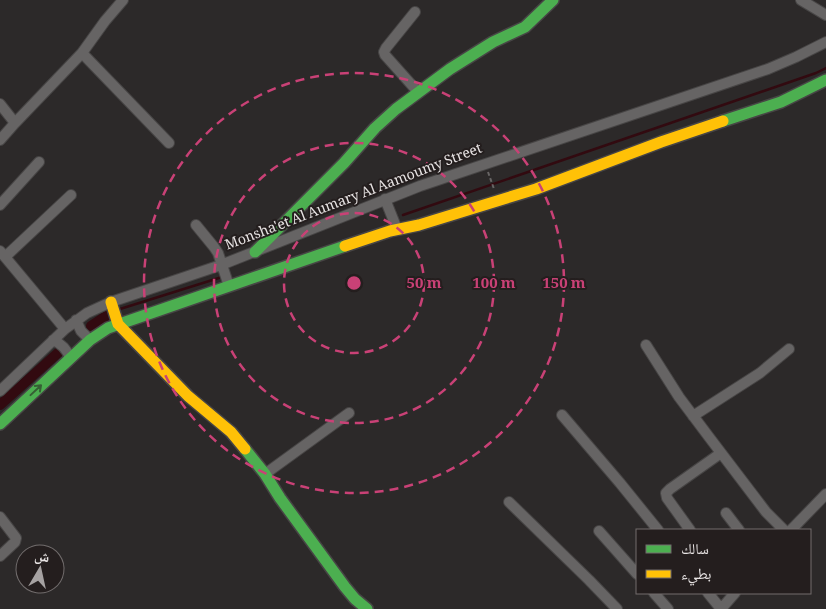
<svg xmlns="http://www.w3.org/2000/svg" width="826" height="609" font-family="Georgia,'Noto Naskh Arabic',serif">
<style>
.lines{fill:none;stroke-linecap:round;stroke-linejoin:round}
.stream{stroke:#320a10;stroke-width:2.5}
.canal{stroke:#320a10;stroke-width:10}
.street-casing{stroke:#474545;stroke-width:12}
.fast-casing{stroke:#474545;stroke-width:14}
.slow-casing{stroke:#474545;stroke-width:14}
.path{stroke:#686565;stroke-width:2;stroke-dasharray:4 2.5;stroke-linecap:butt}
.street{stroke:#666464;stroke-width:10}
.fast{stroke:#4caf50;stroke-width:11}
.slow{stroke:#ffc107;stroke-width:11}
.oneway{stroke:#365f34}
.ring{fill:none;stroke:#c94176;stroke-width:2.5;stroke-dasharray:9 6}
.labels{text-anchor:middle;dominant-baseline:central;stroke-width:4;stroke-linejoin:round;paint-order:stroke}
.street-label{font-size:14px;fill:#e7e3e3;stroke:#241e1e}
.centre{fill:#c94176;stroke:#241e1e;stroke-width:2.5}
.ring-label{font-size:15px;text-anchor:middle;font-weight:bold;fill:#c94176;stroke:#241e1e;stroke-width:4;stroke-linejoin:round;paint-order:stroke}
</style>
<rect width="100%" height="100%" fill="#2c2929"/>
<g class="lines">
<path class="stream" d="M 403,215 L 816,73 L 826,68
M 120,309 L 222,277"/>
<path class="canal" d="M 91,326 L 111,313
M 0,405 L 59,352"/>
<defs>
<path id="street" d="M 801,0 L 826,15
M 415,12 L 386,48 L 384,52 L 385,55 L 418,92
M 82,53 L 169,143
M 0,104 L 15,123
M 0,140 L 15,123 L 82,53 L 105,21 L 123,0
M 385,199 L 397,229
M 0,205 L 39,162
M 196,225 L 214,247 L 218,253 L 229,286
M 0,251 L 65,329
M 5,257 L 71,195
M 76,320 L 81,331 L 90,340
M 53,340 C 62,344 67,349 70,358
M 646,345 L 679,397 L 709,437 L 766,512 L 784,530
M 0,391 L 65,329 L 87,313 L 111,302 L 221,265 L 420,186 L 768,69 L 796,57 L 826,42
M 562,415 L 620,483 L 658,530
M 693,416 L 760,373 L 789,349
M 265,474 L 349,413
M 509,502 L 589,580 L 617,609
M 726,513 L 739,530
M 0,517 L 16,538 L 15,542 L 0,556
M 690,530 L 667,498 L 666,493 L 670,489 L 721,453
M 791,530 L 826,494
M 599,531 L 637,574
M 654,593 L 668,609
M 708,593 L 721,609 L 735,593"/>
<path id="fast" d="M 723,121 L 781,102 L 826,80
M 255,252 L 344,163 L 375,128 L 396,109 L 450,69 L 493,42 L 525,27 L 553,0
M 0,424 L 90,340 L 108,328 L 345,246
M 245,449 L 265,474 L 280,498 L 345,587 L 355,599 L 367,609"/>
<path id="slow" d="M 345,246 L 390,231 L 419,225 L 536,189 L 661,142 L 723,121
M 111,302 L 118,324 L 188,396 L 231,432 L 245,449"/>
</defs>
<use href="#street" class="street-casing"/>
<use href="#fast" class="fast-casing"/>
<use href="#slow" class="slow-casing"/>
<path class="path" d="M 488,172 L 494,189"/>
<use href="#street" class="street"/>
<use href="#fast" class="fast"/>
<use href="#slow" class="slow"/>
</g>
<defs><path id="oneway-shaft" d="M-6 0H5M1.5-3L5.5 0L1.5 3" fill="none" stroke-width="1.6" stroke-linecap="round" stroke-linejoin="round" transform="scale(1.25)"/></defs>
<use class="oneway" href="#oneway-shaft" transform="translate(36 390) rotate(-43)"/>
<g class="ring">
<circle cx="354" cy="283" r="70"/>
<circle cx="354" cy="283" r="140"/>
<circle cx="354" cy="283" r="210"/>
</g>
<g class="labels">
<g class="street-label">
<text transform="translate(354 198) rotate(-21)">Monsha'et Al Aumary Al Aamoumy Street</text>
</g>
</g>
<circle cx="354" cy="283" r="8" class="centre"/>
<g class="ring-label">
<text x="424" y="288">50 m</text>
<text x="494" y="288">100 m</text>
<text x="564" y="288">150 m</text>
</g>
<rect x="636" y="529" width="175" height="65" fill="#241e1e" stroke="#726d6d"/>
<rect x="646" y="545" width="25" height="8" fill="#4caf50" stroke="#726d6d"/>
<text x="681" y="554" font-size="15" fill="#e7e3e3">سالك</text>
<rect x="646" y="570" width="25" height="8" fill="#ffc107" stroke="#726d6d"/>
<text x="681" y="579" font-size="15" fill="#e7e3e3">بطيء</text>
<g transform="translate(40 569) rotate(9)"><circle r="24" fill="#241e1e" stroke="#726d6d"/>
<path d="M0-4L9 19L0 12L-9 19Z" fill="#a6a2a2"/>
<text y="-8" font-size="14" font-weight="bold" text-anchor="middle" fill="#e7e3e3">ش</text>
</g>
</svg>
